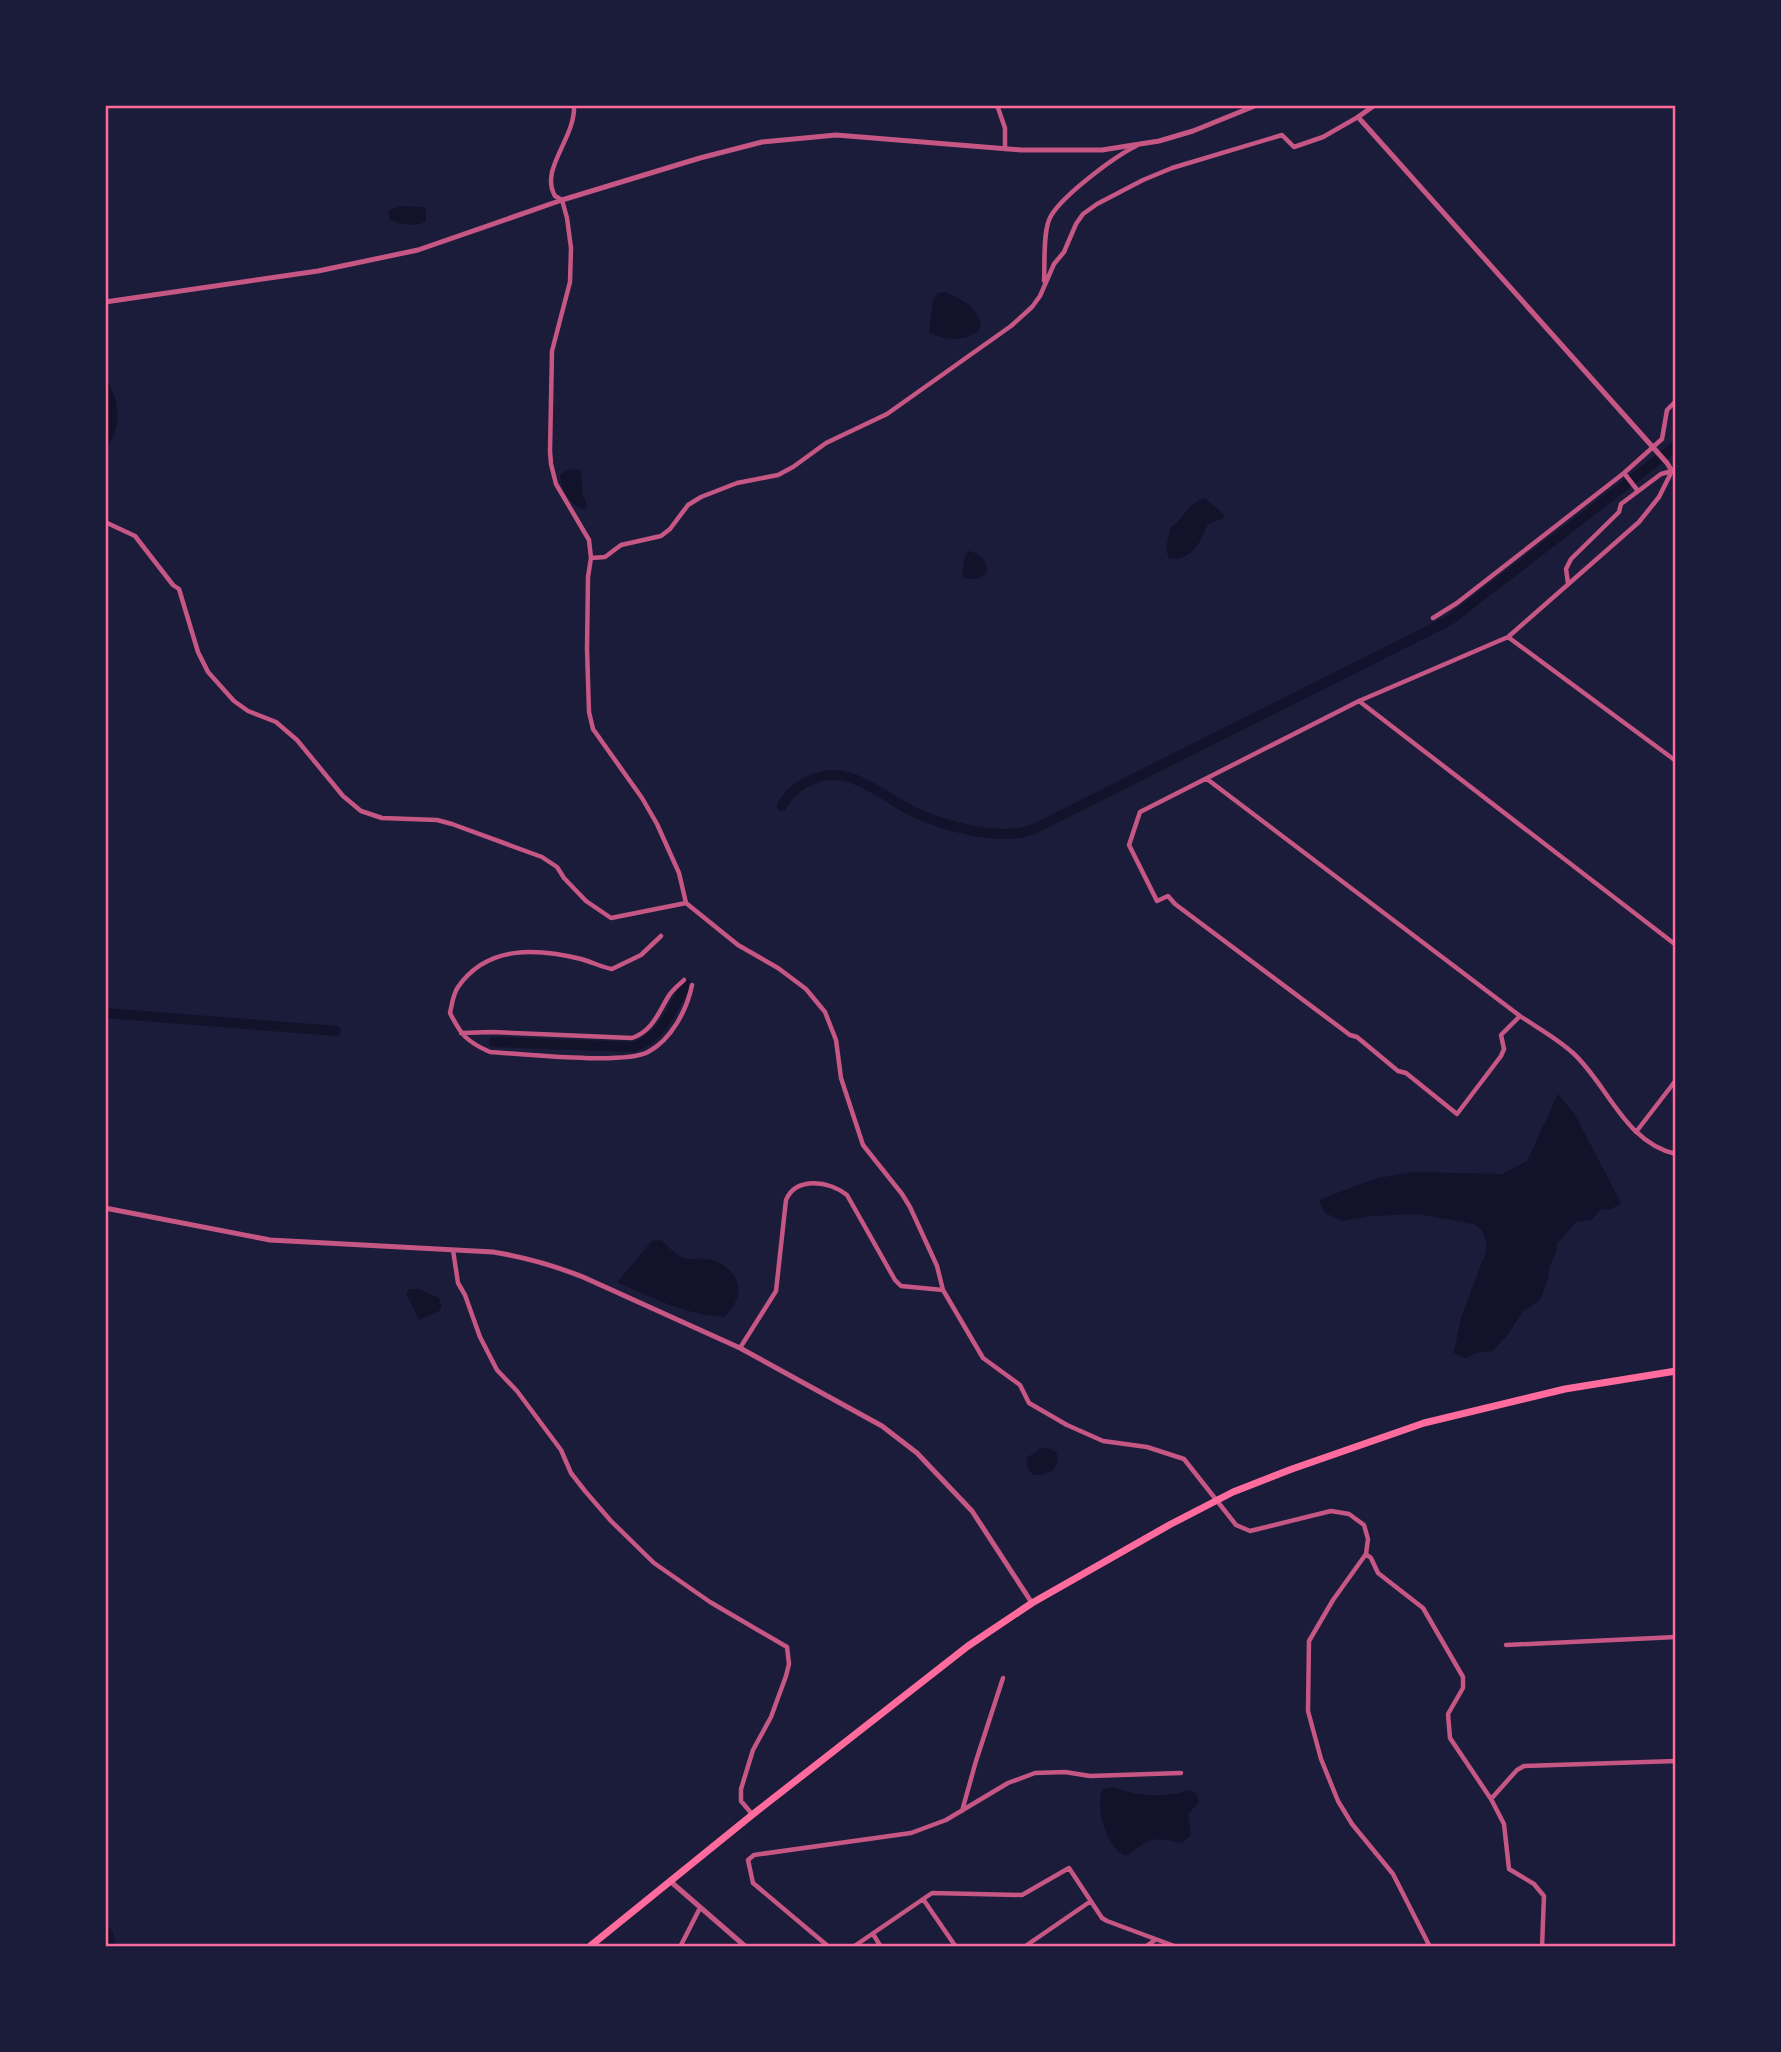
<svg xmlns="http://www.w3.org/2000/svg" width="1781" height="2052" font-family="Inter,sans-serif">
<style>
.water{fill:#12122b}
.lines{fill:none;stroke-linecap:round;stroke-linejoin:round}
.canal{stroke:#12122b;stroke-width:10}
.river{stroke:#12122b;stroke-width:18}
.minor{stroke:#c65784;stroke-width:4.5}
.tertiary{stroke:#c65784;stroke-width:5}
.trunk{stroke:#ff6b9d;stroke-width:7}
.neatline{fill:none;stroke:#ff6b9d;stroke-width:2.5}
</style>
<rect width="100%" height="100%" fill="#1b1b3a"/>
<path class="water" d="M 401,206 L 423,207 L 426,210 L 426,221 C 415,228 400,224 389,219 L 389,210 Z
M 945,292 C 960,298 979,308 981,326 C 973,343 943,341 929,332 L 933,300 L 938,293 Z
M 105,380 C 121,396 123,432 105,447 Z
M 577,469 L 581,471 L 583,494 L 587,506 L 584,510 C 571,506 560,488 560,475 L 567,470 Z
M 1205,498 L 1224,515 L 1224,518 L 1208,524 C 1200,543 1191,562 1169,558 L 1166,550 L 1170,528 C 1185,518 1188,503 1205,498 Z
M 969,551 C 979,553 988,561 987,571 C 983,579 973,580 965,578 L 962,574 L 965,555 Z
M 1558,1094 L 1574,1113 L 1621,1203 L 1610,1210 L 1602,1209 L 1591,1220 L 1576,1222 L 1557,1244 L 1556,1253 L 1549,1267 L 1548,1279 L 1540,1300 L 1522,1312 L 1507,1336 L 1492,1351 L 1477,1353 L 1466,1358 L 1454,1353 L 1461,1317 L 1486,1252 L 1486,1242 L 1482,1230 L 1474,1224 L 1417,1214 L 1370,1216 L 1343,1221 L 1325,1213 L 1319,1200 L 1374,1179 L 1412,1172 L 1503,1174 L 1527,1161 Z
M 661,1240 C 668,1246 675,1255 683,1258 C 690,1260 698,1258 706,1259 C 723,1260 744,1278 737,1298 C 735,1304 729,1311 725,1317 C 686,1315 653,1298 617,1282 L 652,1241 Z
M 410,1289 L 419,1289 L 439,1298 L 442,1307 L 439,1311 L 419,1320 L 406,1293 Z
M 1041,1448 L 1051,1449 L 1057,1454 C 1059,1472 1047,1475 1033,1475 L 1027,1467 L 1027,1458 Z
M 1113,1787 C 1137,1796 1165,1799 1188,1790 L 1196,1793 L 1199,1802 L 1188,1814 L 1191,1835 L 1182,1843 C 1151,1836 1151,1838 1126,1856 C 1105,1846 1096,1810 1102,1789 Z"/>
<g class="lines">
<path class="canal" d="M 782,806 C 789,793 796,787 809,781 C 846,761 880,795 912,811 C 942,826 1000,841 1032,830 L 1450,620 L 1676,446
M 105,1013 L 336,1031
M 494,1042 L 634,1047 C 662,1038 673,1008 686,984"/>
<path class="river" d="M 105,1936 L 107,1947"/>
<path class="minor" d="M 574,105 C 576,138 539,169 555,196 L 562,200 L 567,218 L 571,248 L 570,282 L 552,351 L 550,451 L 551,464 L 556,484 L 589,540 L 591,558 L 588,577 L 587,649 L 589,712 L 593,729 L 642,798 L 657,824 L 679,873 L 686,903 L 738,945 L 778,968 L 806,989 L 825,1012 L 836,1040 L 841,1078 L 863,1145 L 902,1194 L 910,1207 L 937,1266 L 943,1290 L 983,1358 L 1020,1385 L 1029,1403 L 1067,1425 L 1103,1441 L 1147,1447 L 1184,1459 L 1236,1525 L 1250,1531 L 1331,1511 L 1349,1514 L 1364,1525 L 1368,1539 L 1366,1554 L 1333,1600 L 1309,1641 L 1308,1711 L 1321,1759 L 1338,1801 L 1352,1824 L 1393,1874 L 1430,1947
M 997,105 L 1005,128 L 1005,149
M 1044,281 C 1045,264 1043,235 1049,220 C 1057,199 1114,157 1136,146
M 1624,473 L 1638,491
M 105,522 L 135,536 L 173,585 L 179,589 L 198,652 L 208,672 L 234,701 L 248,711 L 276,722 L 297,740 L 343,796 L 361,811 L 382,818 L 437,820 L 452,824 L 542,857 L 557,867 L 564,878 L 586,901 L 611,918 L 686,903
M 591,558 L 605,557 L 621,545 L 661,536 L 670,529 L 688,505 L 701,497 L 737,483 L 778,475 L 793,467 L 826,443 L 887,414 L 1011,326 L 1032,307 L 1040,296 L 1054,264 L 1064,252 L 1076,224 L 1083,214 L 1097,204 L 1143,180 L 1172,168 L 1282,135 L 1294,147 L 1323,137 L 1358,117
M 1568,583 L 1566,569 L 1571,559 L 1619,512 L 1621,504 L 1661,474 L 1672,471
M 1433,618 L 1457,603 L 1624,473 L 1662,439 L 1667,410 L 1676,401
M 1508,637 L 1676,761
M 1359,701 L 1676,945
M 1207,779 L 1520,1016 C 1538,1028 1558,1039 1573,1053 C 1608,1085 1625,1143 1676,1154
M 661,936 L 641,955 L 612,969 C 601,967 592,962 581,959 C 537,948 487,945 458,987 C 453,994 452,1004 450,1013 C 461,1035 467,1042 490,1052 C 523,1054 624,1065 648,1052 C 671,1040 687,1010 692,985
M 1520,1016 L 1501,1035 L 1504,1049 L 1501,1056 L 1457,1114 L 1406,1073 L 1398,1071 L 1357,1037 L 1350,1035 L 1175,904 L 1168,896 L 1157,901 L 1129,845 L 1140,812 L 1359,701 L 1508,637 L 1639,522 L 1659,497 L 1672,471
M 461,1033 L 492,1032 L 632,1038 C 652,1031 658,1014 668,997 C 672,990 679,985 684,980
M 1636,1132 L 1676,1080
M 453,1250 L 458,1283 L 465,1295 L 480,1337 L 497,1370 L 517,1391 L 561,1450 L 571,1473 L 585,1491 L 611,1521 L 654,1563 L 710,1602 L 787,1647 L 789,1664 L 786,1676 L 771,1717 L 753,1750 L 741,1789 L 741,1801 L 752,1814
M 740,1348 L 776,1291 L 786,1200 C 796,1176 830,1181 847,1195 L 895,1280 L 901,1286 L 943,1290
M 1366,1554 L 1371,1558 L 1378,1573 L 1423,1608 L 1463,1677 L 1463,1688 L 1448,1714 L 1450,1738 L 1491,1799 L 1504,1824 L 1509,1869 L 1534,1884 L 1544,1896 L 1542,1947
M 1506,1645 L 1676,1637
M 1491,1799 L 1517,1770 L 1524,1766 L 1676,1761
M 962,1811 L 976,1761 L 1003,1678
M 923,1899 L 956,1947
M 873,1934 L 881,1947
M 680,1947 L 700,1908
M 829,1947 L 753,1883 L 748,1860 L 754,1855 L 911,1833 L 946,1820 L 1008,1783 L 1035,1773 L 1065,1772 L 1090,1776 L 1181,1773
M 853,1947 L 932,1893 L 1022,1895 L 1069,1868 L 1102,1918 L 1107,1921 L 1177,1947
M 1024,1947 L 1091,1901
M 1145,1947 L 1155,1940"/>
<path class="tertiary" d="M 1375,105 L 1358,117 L 1667,463 L 1672,471 L 1676,469
M 105,302 L 318,271 L 418,250 L 562,200 L 700,158 L 762,142 L 836,135 L 1021,150 L 1102,150 L 1159,141 L 1193,131 L 1257,105
M 105,1208 L 270,1240 L 493,1252 C 524,1257 553,1265 583,1277 L 740,1348 L 882,1426 L 917,1453 L 972,1511 L 1032,1603
M 670,1881 L 746,1947"/>
<path class="trunk" d="M 589,1947 L 752,1815 L 968,1646 L 1032,1603 L 1171,1524 L 1233,1492 L 1292,1469 L 1424,1423 L 1565,1389 L 1676,1371"/>
</g>
<rect width="1781" height="2052" fill="none" stroke="#1b1b3a" stroke-width="214"/>
<rect x="107" y="107" width="1567" height="1838" class="neatline"/>
</svg>
